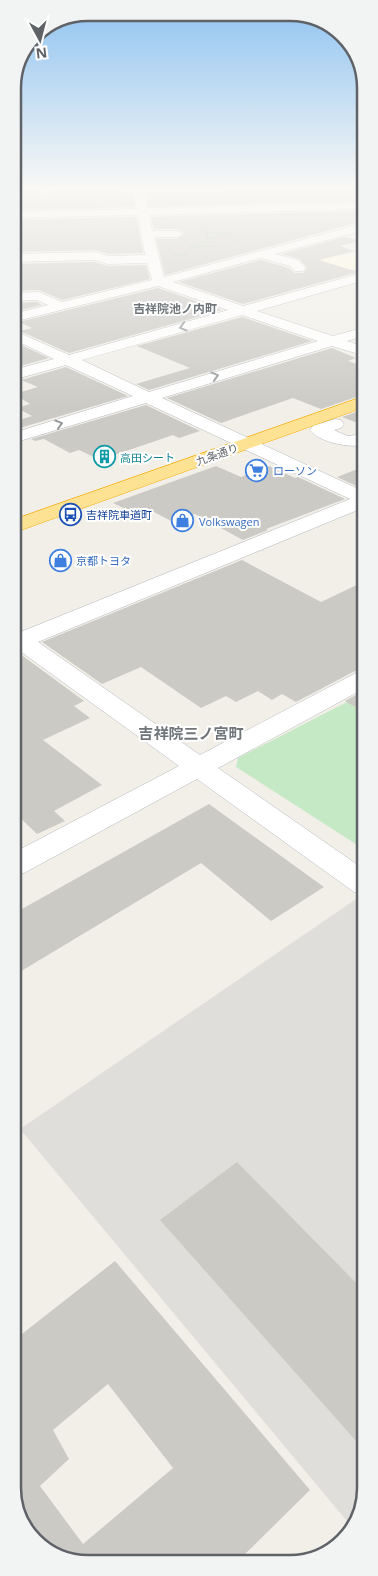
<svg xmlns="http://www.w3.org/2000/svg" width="378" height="1576" font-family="'Open Sans','Noto Sans JP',sans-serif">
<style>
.commercial{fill:#fef7e0}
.industrial{fill:#e0deda}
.green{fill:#c5e8c5}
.building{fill:#cccac5;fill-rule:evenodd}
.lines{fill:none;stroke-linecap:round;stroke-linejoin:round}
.minor-casing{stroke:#b5b8bc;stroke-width:1}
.highway-casing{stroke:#f9ab00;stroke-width:1}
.path{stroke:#9cc7a9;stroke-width:1;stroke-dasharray:2 1;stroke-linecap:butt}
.minor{fill:#fff;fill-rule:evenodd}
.highway{fill:#fde293;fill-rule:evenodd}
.oneway{stroke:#979a9d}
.labels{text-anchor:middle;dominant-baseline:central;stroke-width:4;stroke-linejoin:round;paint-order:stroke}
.far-street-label{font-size:11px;fill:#5f6368;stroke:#fff}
.far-culture-label{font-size:11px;fill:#0d838f;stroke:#fff;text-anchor:start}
.far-shop-label{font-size:11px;fill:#366cbe;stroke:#fff;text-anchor:start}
.far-transit-label{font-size:11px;fill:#164399;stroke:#fff;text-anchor:start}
.far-neighbourhood-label{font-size:12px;font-weight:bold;fill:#70757a;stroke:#fff}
.neighbourhood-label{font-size:15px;font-weight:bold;fill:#70757a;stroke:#fff}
.rim{fill:none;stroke:#5f6368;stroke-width:2.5}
</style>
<rect width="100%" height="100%" fill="#f1efe8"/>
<path class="commercial" d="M 365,253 L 365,268 L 311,272 L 293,259 Z"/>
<path class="industrial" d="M 359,897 L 365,902 L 365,1492 L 351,1526 L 20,1129 Z"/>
<path class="green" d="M 347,702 L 365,713 L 365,850 L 236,767 L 238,758 Z"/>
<path class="building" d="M 28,189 L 38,189 L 40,196 L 49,196 L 52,189 L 122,189 L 123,193 L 132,193 L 135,207 L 13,210 L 13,194 L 22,194 Z
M 304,189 L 361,189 L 365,194 L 365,201 L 149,206 L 146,193 Z
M 365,211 L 365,216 L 350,221 L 359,222 L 165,275 L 156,239 L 177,239 L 185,233 L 177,229 L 154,229 L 151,217 Z
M 136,217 L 143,253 L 109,254 L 95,250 L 13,252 L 13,220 Z
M 344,237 L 360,241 L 340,246 L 355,251 L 319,260 L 358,272 L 243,304 L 179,282 L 261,260 L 289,268 L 295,273 L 303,273 L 307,268 L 299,259 L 282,254 Z
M 94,262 L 108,266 L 146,265 L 150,279 L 62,300 L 39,290 L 13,291 L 13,264 Z
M 158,288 L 222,310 L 69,353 L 20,331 L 32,328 L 19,322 Z
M 37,302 L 42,305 L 13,312 L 13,303 Z
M 242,317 L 312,341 L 149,390 L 136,384 L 190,368 L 137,346 Z
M 17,343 L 49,358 L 13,368 L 13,344 Z
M 332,348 L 356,358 L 348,361 L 365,367 L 365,394 L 321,409 L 293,398 L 221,423 L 167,398 Z
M 66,367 L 128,396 L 13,430 L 13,422 L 32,416 L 17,408 L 30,404 L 14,394 L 38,387 L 21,380 Z
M 146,405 L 200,431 L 179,438 L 173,435 L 100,460 L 79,450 L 70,453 L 44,439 L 35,441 L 31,439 Z
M 365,409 L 365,426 L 342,417 Z
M 216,466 L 241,477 L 269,466 L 295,478 L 298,477 L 345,499 L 266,529 L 268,530 L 243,540 L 195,514 L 173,522 L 152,511 L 140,516 L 113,503 Z
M 365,466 L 365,490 L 337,477 Z
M 242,560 L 321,602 L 365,581 L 365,669 L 355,671 L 296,702 L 282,694 L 272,700 L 258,691 L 236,702 L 226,696 L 201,708 L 141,667 L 102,684 L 42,642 Z
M 16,651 L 84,701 L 74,706 L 90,718 L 43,740 L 102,785 L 54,811 L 65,821 L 37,834 L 13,811 L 13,652 Z
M 365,690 L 365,713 L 345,701 Z
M 209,804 L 324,887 L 271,921 L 201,863 L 13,976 L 13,914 Z
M 237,1162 L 365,1292 L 365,1451 L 160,1220 Z
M 115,1261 L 310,1490 L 236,1563 L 73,1562 L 35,1541 L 13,1498 L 13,1341 ZM 108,1384 L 173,1468 L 83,1544 L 40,1486 L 69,1459 L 53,1430 Z"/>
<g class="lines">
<defs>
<path id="minor" d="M 13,189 L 26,189 L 21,192 L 13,192 Z
M 40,189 L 50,189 L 48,194 L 40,194 Z
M 133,189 L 143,189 L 147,208 L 365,203 L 365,209 L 149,215 L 152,231 L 177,231 L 183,234 L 177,237 L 154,237 L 164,277 L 365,223 L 365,230 L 275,254 L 298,260 L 305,268 L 303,271 L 295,271 L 290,266 L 261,258 L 173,282 L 243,306 L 365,272 L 365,280 L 257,311 L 333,336 L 365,327 L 365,336 L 347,341 L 365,347 L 365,356 L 332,346 L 162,398 L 365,492 L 365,507 L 38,642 L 200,755 L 356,673 L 365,671 L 365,688 L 218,768 L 365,870 L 365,895 L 354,892 L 197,779 L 24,873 L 13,876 L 13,853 L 179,766 L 13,646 L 13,628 L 23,631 L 350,499 L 146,403 L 13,443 L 13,433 L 133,396 L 66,365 L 13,380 L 13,370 L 54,359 L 13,339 L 13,330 L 69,355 L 228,310 L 158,286 L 13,322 L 13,314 L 48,305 L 37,300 L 13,301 L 13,293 L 39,292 L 62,302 L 152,280 L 147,263 L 108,264 L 94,260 L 13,262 L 13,254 L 95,252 L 109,256 L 145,255 L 138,215 L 13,218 L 13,212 L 137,209 ZM 242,315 L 318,341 L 149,392 L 82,360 Z
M 335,419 L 341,420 L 344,424 L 341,428 L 334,430 L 347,436 L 365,434 L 365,445 C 350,448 320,443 310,430 L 313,426 Z"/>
<path id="highway" d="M 365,396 L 365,407 L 13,533 L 13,520 Z"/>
</defs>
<use href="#minor" class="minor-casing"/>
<use href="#highway" class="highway-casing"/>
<path class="path" d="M 194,231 L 207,232 L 207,237 L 213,238 L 195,247
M 207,232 L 229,234 L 240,241
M 264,235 L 262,229 L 270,227
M 188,247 L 219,246
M 172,255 L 188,255"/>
<use href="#minor" class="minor"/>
<use href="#highway" class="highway"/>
</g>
<defs><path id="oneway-chevron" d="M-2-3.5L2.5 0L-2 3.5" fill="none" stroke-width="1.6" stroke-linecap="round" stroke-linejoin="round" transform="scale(1.25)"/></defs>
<g class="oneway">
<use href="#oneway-chevron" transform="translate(183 327) rotate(164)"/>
<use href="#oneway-chevron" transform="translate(215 376) rotate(-17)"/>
<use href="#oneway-chevron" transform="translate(59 424) rotate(-17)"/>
</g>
<linearGradient id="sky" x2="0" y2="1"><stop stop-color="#8fc3f1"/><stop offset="0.46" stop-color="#f9f8f5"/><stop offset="1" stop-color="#f9f8f5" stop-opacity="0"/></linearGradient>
<rect width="378" height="410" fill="url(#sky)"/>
<defs>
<symbol id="building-ring" viewBox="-11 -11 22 22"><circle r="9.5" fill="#fff" stroke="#0f9aa8" stroke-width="1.5"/><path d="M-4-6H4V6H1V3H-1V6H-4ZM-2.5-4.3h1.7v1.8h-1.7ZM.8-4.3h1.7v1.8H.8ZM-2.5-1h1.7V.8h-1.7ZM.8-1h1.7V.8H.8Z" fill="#0f9aa8"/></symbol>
<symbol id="supermarket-ring" viewBox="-11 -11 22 22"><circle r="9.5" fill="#fff" stroke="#3f7fe0" stroke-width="1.5"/><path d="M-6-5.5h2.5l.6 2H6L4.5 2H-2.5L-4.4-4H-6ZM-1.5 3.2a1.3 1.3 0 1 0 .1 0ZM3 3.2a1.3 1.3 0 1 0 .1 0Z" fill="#3f7fe0"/></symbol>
<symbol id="bus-ring" viewBox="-11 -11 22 22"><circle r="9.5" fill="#fff" stroke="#1a4fb4" stroke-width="1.5"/><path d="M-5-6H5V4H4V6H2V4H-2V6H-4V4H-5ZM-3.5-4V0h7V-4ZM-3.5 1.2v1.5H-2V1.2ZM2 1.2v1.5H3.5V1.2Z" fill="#1a4fb4"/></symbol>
<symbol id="shop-ring" viewBox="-11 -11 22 22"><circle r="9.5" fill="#fff" stroke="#3f7fe0" stroke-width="1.5"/><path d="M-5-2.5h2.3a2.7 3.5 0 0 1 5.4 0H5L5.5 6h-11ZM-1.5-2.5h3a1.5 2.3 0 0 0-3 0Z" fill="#3f7fe0"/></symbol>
</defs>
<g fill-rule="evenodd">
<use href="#building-ring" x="92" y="444" width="25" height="25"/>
<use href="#supermarket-ring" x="244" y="458" width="25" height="25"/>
<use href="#bus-ring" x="58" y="502" width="25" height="25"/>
<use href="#shop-ring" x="170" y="508" width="25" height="25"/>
<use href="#shop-ring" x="48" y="548" width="25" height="25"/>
</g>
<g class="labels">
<g class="far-street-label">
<text transform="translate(217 454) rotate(-20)">九条通り</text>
</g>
<g class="far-culture-label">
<text x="120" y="457">高田シート</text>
</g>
<g class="far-shop-label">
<text x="273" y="470">ローソン</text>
<text x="199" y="521">Volkswagen</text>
<text x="76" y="560">京都トヨタ</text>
</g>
<g class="far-transit-label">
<text x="86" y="514">吉祥院車道町</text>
</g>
<g class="far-neighbourhood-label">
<text x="175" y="308">吉祥院池ノ内町</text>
</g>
<g class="neighbourhood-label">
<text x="191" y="733">吉祥院三ノ宮町</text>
</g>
</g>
<path d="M0 0H378V1576H0ZM88 21H290A67 67 0 0 1 357 88V1488A67 67 0 0 1 290 1555H88A67 67 0 0 1 21 1488V88A67 67 0 0 1 88 21Z" fill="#f2f3f3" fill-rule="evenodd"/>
<path class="rim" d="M88 21H290A67 67 0 0 1 357 88V1488A67 67 0 0 1 290 1555H88A67 67 0 0 1 21 1488V88A67 67 0 0 1 88 21Z"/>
<g transform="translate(40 40) rotate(173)" stroke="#ffffff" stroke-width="4" paint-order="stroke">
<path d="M0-4L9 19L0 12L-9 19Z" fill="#5f6368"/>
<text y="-8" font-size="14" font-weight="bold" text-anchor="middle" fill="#5f6368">N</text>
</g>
</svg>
